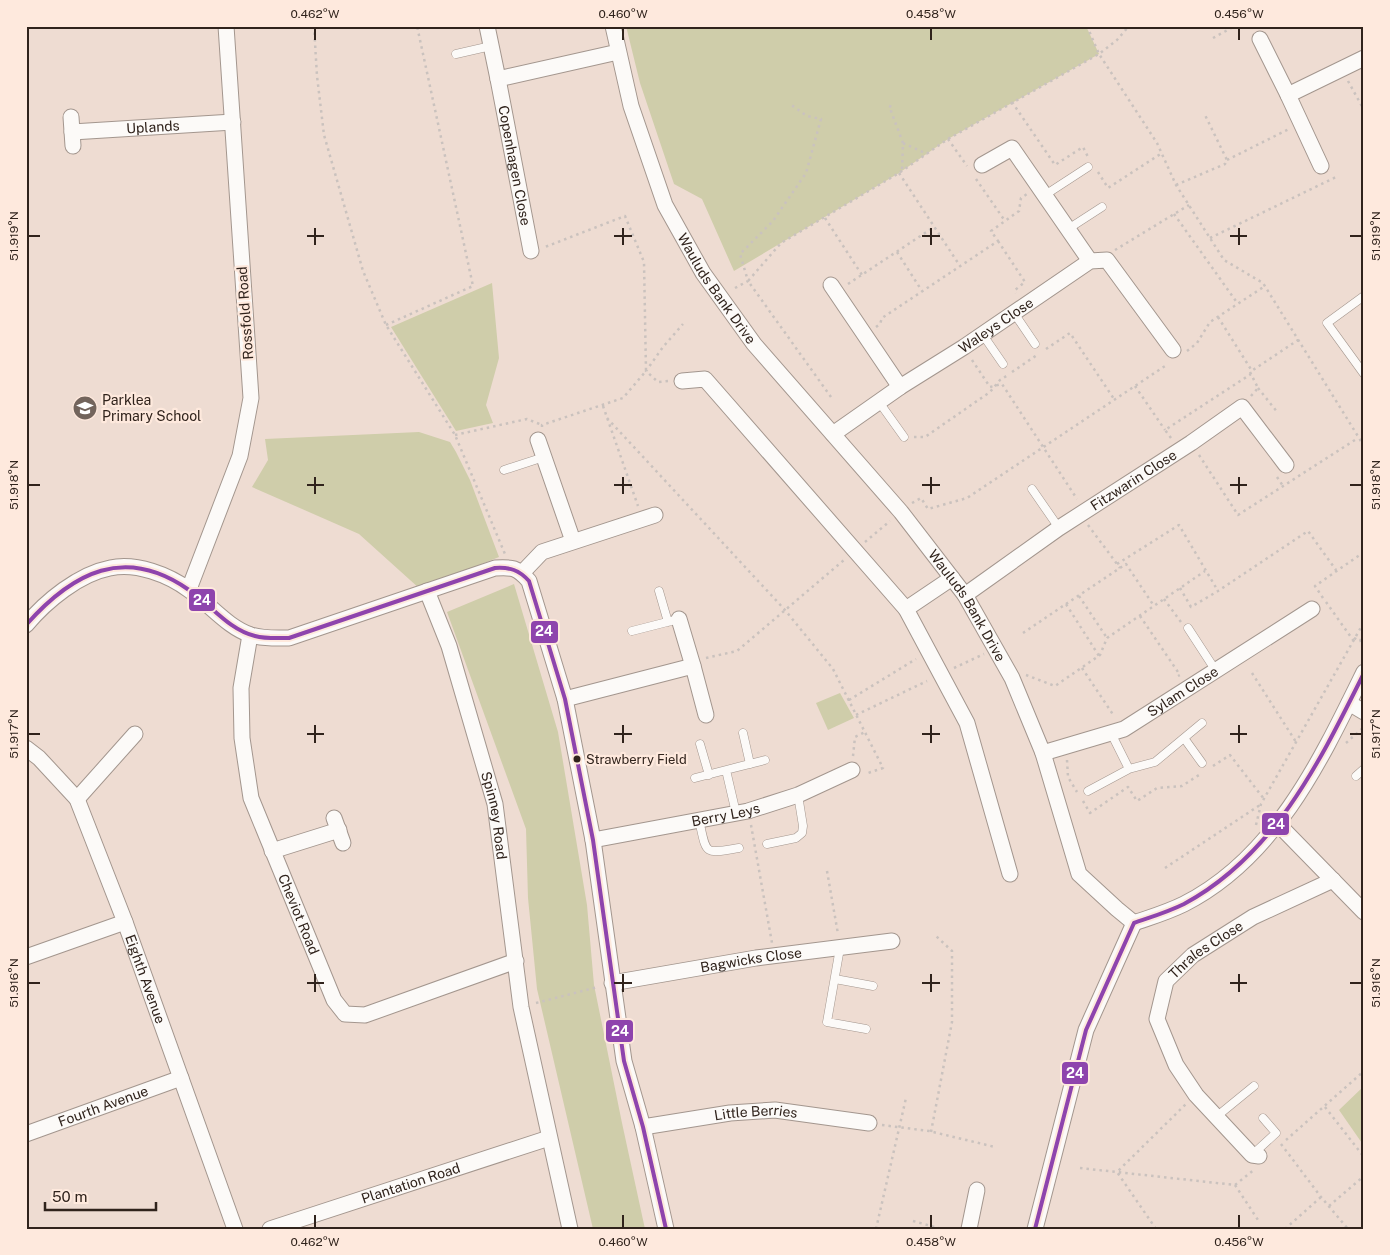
<svg xmlns="http://www.w3.org/2000/svg" width="1390" height="1255" font-family="'Public Sans',sans-serif">
<style>
.green{fill:#cfcdaa}
.lines{fill:none;stroke-linecap:round;stroke-linejoin:round}
.lane-casing{stroke:#a3968e;stroke-width:9}
.street-casing{stroke:#a3968e;stroke-width:17}
.path{stroke:#cac2be;stroke-width:2.5;stroke-dasharray:2.5 4;stroke-linecap:butt}
.lane{stroke:#fcfaf8;stroke-width:8}
.street{stroke:#fcfaf8;stroke-width:15}
.bus-1-casing{stroke:#fee9dd;stroke-width:8}
.bus-1{stroke:#8e44ad;stroke-width:4}
.ticks{fill:none;stroke:#30231c;stroke-width:2}
.bus-dot{fill:#30231c;stroke:#fee9dd;stroke-width:2}
.labels{text-anchor:middle;dominant-baseline:central;stroke-width:4.5;stroke-linejoin:round;paint-order:stroke}
.bus-label{font-size:13px;fill:#30231c;stroke:#fee9dd;text-anchor:start}
.street-label{font-size:14px;fill:#30231c;stroke:#fee9dd}
.poi-label{font-size:14px;fill:#30231c;stroke:#fee9dd;text-anchor:start}
.line-badge{stroke:#fee9dd;stroke-width:2}
.badge-label{font-size:14px;text-anchor:middle;font-weight:bold;fill:#fff}
.neatline{fill:none;stroke:#30231c;stroke-width:2}
.ticks-label{font-size:12px;text-anchor:middle;fill:#30231c}
</style>
<rect width="100%" height="100%" fill="#eedcd2"/>
<path class="green" d="M 626,26 L 1086,26 L 1099,54 L 948,139 L 899,173 L 734,271 L 702,199 L 674,184 L 640,83 Z
M 492,283 L 499,358 L 486,405 L 493,423 L 456,431 L 391,327 Z
M 419,432 L 450,442 L 456,452 L 470,480 L 499,557 L 420,589 L 359,534 L 252,487 L 268,460 L 265,439 Z
M 514,584 L 558,732 L 587,905 L 594,985 L 622,1123 L 645,1229 L 593,1229 L 537,989 L 528,898 L 526,829 L 447,612 Z
M 840,693 L 854,718 L 828,730 L 816,703 Z
M 1364,1086 L 1364,1146 L 1339,1110 Z"/>
<g class="lines">
<defs>
<path id="lane" d="M 456,54 L 491,46
M 1045,195 L 1088,167
M 1068,229 L 1102,207
M 1364,296 L 1327,323 L 1364,374
M 1014,313 L 1035,344
M 983,335 L 1003,364
M 879,402 L 904,437
M 504,470 L 544,457
M 1032,489 L 1059,528
M 659,591 L 668,622
M 1188,628 L 1216,671
M 632,631 L 679,619
M 743,733 L 750,764
M 1111,733 L 1129,769
M 1184,738 L 1202,763
M 700,744 L 709,775
M 726,770 L 765,760
M 1356,776 L 1364,769
M 695,778 L 726,770 L 736,813
M 1088,791 L 1129,769 L 1155,762 L 1202,723
M 699,820 C 707,855 703,854 739,848
M 767,844 L 796,838 L 802,833 L 803,826 L 798,795
M 840,948 L 827,1022 L 866,1029
M 835,979 L 873,986
M 1216,1117 L 1254,1086
M 1252,1155 L 1276,1133 L 1263,1118"/>
<g id="street">
<path d="M 487,26 L 498,79 L 618,52"/>
<path id="s1" d="M 613,26 L 631,106 L 665,205 L 703,273 L 754,344 L 901,512 L 965,595 L 1012,678 L 1043,753 L 1079,874 L 1117,909 L 1134,923"/>
<path d="M 1260,39 L 1288,95 L 1321,166"/>
<path id="s2" d="M 498,79 L 531,251"/>
<path d="M 1288,95 L 1364,58"/>
<path d="M 71,117 L 73,146"/>
<path id="s3" d="M 72,132 L 233,122"/>
<path d="M 982,165 L 1012,148 L 1090,261"/>
<path d="M 831,285 L 900,387"/>
<path d="M 682,381 L 705,379 L 906,609 L 967,723 L 1010,874"/>
<path id="s4" d="M 833,434 L 900,387 L 964,347 L 1090,261 L 1107,260 L 1173,350"/>
<path d="M 538,440 L 573,541"/>
<path d="M 522,573 L 542,552 L 655,515"/>
<path d="M 189,589 L 240,456 L 251,398 L 226,26"/>
<path id="s5" d="M 427,591 L 449,646 L 495,804 L 521,1007 L 570,1229"/>
<path id="s6" d="M 965,595 L 1059,528 L 1191,443 L 1242,407 L 1286,465"/>
<path d="M 906,609 L 952,578"/>
<path d="M 26,625 C 46,601 79,574 110,568 C 136,562 169,575 189,590 C 210,604 227,627 251,635 C 263,639 276,638 289,638 L 495,568 C 512,567 517,567 529,581 L 565,699 L 593,840 L 624,1061 L 643,1127 L 666,1229"/>
<path id="s7" d="M 250,635 L 241,688 L 242,738 L 251,798 L 334,1000 L 345,1014 L 365,1015 L 516,961"/>
<path d="M 693,666 L 706,715"/>
<path d="M 565,699 L 693,666 L 679,619"/>
<path d="M 1349,703 L 1364,712"/>
<path id="s8" d="M 26,748 L 39,758 L 77,799 L 125,922 L 235,1229"/>
<path id="s9" d="M 1043,753 L 1124,729 L 1312,609"/>
<path d="M 77,799 L 135,734"/>
<path d="M 334,818 L 343,843"/>
<path d="M 1278,824 L 1364,912"/>
<path id="s10" d="M 593,840 L 748,811 L 798,795 L 852,770"/>
<path d="M 272,851 L 339,830"/>
<path d="M 1134,923 C 1151,917 1168,912 1184,904 C 1275,858 1321,760 1364,672"/>
<path d="M 26,957 L 125,922"/>
<path id="s11" d="M 612,983 L 756,958 L 892,941"/>
<path id="s12" d="M 643,1127 L 730,1113 L 775,1110 L 869,1123"/>
<path id="s13" d="M 26,1134 L 181,1078"/>
<path id="s14" d="M 1259,1156 L 1252,1155 L 1196,1095 L 1176,1065 L 1157,1019 L 1166,981 L 1193,955 L 1253,917 L 1333,880"/>
<path id="s15" d="M 270,1229 L 549,1138"/>
<path d="M 969,1229 L 977,1190"/>
<path d="M 1035,1229 L 1086,1030 L 1134,923"/>
</g>
</defs>
<use href="#lane" class="lane-casing"/>
<use href="#street" class="street-casing"/>
<path class="path" d="M 314,26 L 317,76 L 324,135 L 363,271 L 386,325 L 455,435 L 505,554
M 1087,26 L 1099,54 L 1157,143 L 1176,185 L 1224,260 L 1263,283 L 1364,446
M 1213,38 L 1235,26
M 1348,81 L 1364,110
M 1012,102 L 1055,165 L 1083,147 L 1088,157
M 889,106 L 892,107 L 891,111 L 903,143 L 902,170
M 948,139 L 967,166
M 903,143 L 927,154
M 1227,160 L 1289,129
M 1098,172 L 1108,188 L 1162,153
M 899,173 L 960,266
M 976,179 L 1005,221
M 1176,185 L 1225,164 L 1227,160 L 1204,113
M 1174,214 L 1238,304
M 825,218 L 862,275
M 1210,238 L 1336,177
M 998,241 L 1025,282 L 1015,290 L 1016,293
M 1115,250 L 1189,205
M 897,252 L 922,291
M 848,284 L 934,227
M 735,288 L 748,281 L 740,254 L 773,221 L 806,173 L 821,119 L 807,116 L 790,104
M 1218,317 L 1252,371
M 386,325 L 473,286 L 417,26
M 876,327 L 880,324 L 882,318 L 998,241 L 991,231 L 1019,211 L 1021,198 L 1027,194
M 1046,349 L 1070,333 L 1114,399
M 1187,351 L 1197,343 L 1210,322 L 1265,286
M 972,360 L 990,387 L 1002,384 L 1077,499
M 1012,372 L 1037,355
M 668,381 L 658,382 L 646,371 L 663,347 L 683,324
M 1135,386 L 1165,430
M 1258,388 L 1278,413
M 1251,396 L 1258,388 L 1250,372 L 1298,340
M 831,397 L 748,281 L 781,243 L 899,173 L 948,139 L 1099,54 L 1117,40 L 1129,26
M 603,406 L 638,506
M 607,418 L 785,610 L 833,669 L 883,768 L 865,774
M 542,427 L 542,425 L 623,398 L 646,371 L 644,262 L 625,216 L 545,247
M 455,435 L 527,419 L 542,425
M 914,437 L 925,437 L 990,392 L 1000,380 L 1008,375
M 1171,438 L 1165,430 L 1251,374
M 1199,455 L 1238,515 L 1358,438
M 1277,477 L 1283,486
M 912,503 L 921,498 L 928,509 L 967,498 L 1168,364
M 1088,525 L 1120,568
M 865,542 L 890,521
M 1117,564 L 1179,525 L 1218,591
M 1180,588 L 1191,607 L 1218,591 L 1308,531 L 1336,570
M 1079,596 L 1107,638
M 1323,598 L 1315,586 L 1364,552
M 1164,599 L 1181,622
M 1326,602 L 1353,640
M 1066,604 L 1126,564 L 1154,606
M 1140,616 L 1180,675 L 1178,676
M 1023,633 L 1066,604 L 1099,656
M 1354,638 L 1360,641 L 1364,633
M 706,658 L 737,651 L 844,560
M 954,668 L 984,654
M 1082,668 L 1114,716
M 1252,673 L 1296,742
M 1026,675 L 1055,686 L 1100,655 L 1107,638 L 1205,571
M 849,700 L 916,659
M 856,715 L 927,681
M 1346,743 L 1364,727
M 853,756 L 855,737 L 865,732
M 1067,760 L 1068,777 L 1077,792
M 1213,766 L 1230,755 L 1264,799
M 1083,801 L 1090,813 L 1128,787 L 1137,801 L 1157,788 L 1182,786 L 1202,773
M 751,825 L 772,943
M 1256,825 L 1261,804 L 1364,622
M 1165,868 L 1260,805
M 827,871 L 838,934
M 536,1003 L 598,987
M 1325,1107 L 1364,1157
M 882,1125 L 929,1131 L 995,1147
M 931,1132 L 952,1022 L 952,951 L 936,936
M 1286,1140 L 1364,1071
M 1281,1144 L 1321,1197 L 1348,1229
M 1080,1168 L 1235,1185 L 1255,1169
M 1235,1185 L 1260,1223
M 1329,1206 L 1364,1176
M 913,1221 L 942,1229
M 876,1229 L 906,1098
M 1156,1229 L 1117,1172 L 1186,1104
M 1285,1229 L 1321,1197"/>
<use href="#lane" class="lane"/>
<use href="#street" class="street"/>
<defs>
<path id="bus-1" d="M 26,625 C 73,572 125,545 189,590 C 211,605 229,630 255,636 C 266,639 278,638 289,638 L 495,568 C 510,567 519,570 529,581 L 565,699 L 593,840 L 624,1061 L 643,1127 L 666,1229
M 1134,923 C 1151,917 1168,912 1184,904 C 1275,855 1320,761 1364,673
M 1035,1229 L 1086,1030 L 1134,923"/>
</defs>
<use href="#bus-1" class="bus-1-casing"/>
<use href="#bus-1" class="bus-1"/>
</g>
<path class="ticks" d="M 315,28 L 315,40M 623,28 L 623,40M 931,28 L 931,40M 1239,28 L 1239,40M 315,228 L 315,245M 623,228 L 623,245M 931,228 L 931,245M 1239,228 L 1239,245M 28,236 L 40,236M 307,236 L 324,236M 614,236 L 632,236M 922,236 L 940,236M 1230,236 L 1247,236M 1350,236 L 1362,236M 315,477 L 315,494M 623,477 L 623,494M 931,477 L 931,494M 1239,477 L 1239,494M 28,485 L 40,485M 307,485 L 324,485M 614,485 L 632,485M 922,485 L 940,485M 1230,485 L 1247,485M 1350,485 L 1362,485M 315,725 L 315,743M 623,725 L 623,743M 931,725 L 931,743M 1239,725 L 1239,743M 28,734 L 40,734M 307,734 L 324,734M 614,734 L 632,734M 922,734 L 940,734M 1230,734 L 1247,734M 1350,734 L 1362,734M 315,974 L 315,992M 623,974 L 623,992M 931,974 L 931,992M 1239,974 L 1239,992M 28,983 L 40,983M 307,983 L 324,983M 614,983 L 632,983M 922,983 L 940,983M 1230,983 L 1247,983M 1350,983 L 1362,983M 315,1215 L 315,1228M 623,1215 L 623,1228M 931,1215 L 931,1228M 1239,1215 L 1239,1228"/>
<defs>
<symbol id="school-disc" viewBox="-11 -11 22 22"><circle r="9.5" fill="#72645c" stroke="#fee9dd"/><path d="M0-5L7-2L0 1L-7-2ZM-4 1L0 2.5L4 1V4Q0 6-4 4Z" fill="#fff"/></symbol>
</defs>
<g fill-rule="evenodd">
<use href="#school-disc" x="71" y="394" width="28" height="28"/>
</g>
<circle class="bus-dot" cx="577" cy="759" r="4.5"/>
<g class="labels">
<g class="bus-label">
<text x="586" y="759">Strawberry Field</text>
</g>
<g class="street-label">
<text stroke="none"><textPath href="#s3" startOffset="81">Uplands</textPath></text>
<text stroke="none"><textPath href="#s2" startOffset="88">Copenhagen Close</textPath></text>
<text stroke="none"><textPath href="#s1" startOffset="285">Wauluds Bank Drive</textPath></text>
<text transform="translate(245 313) rotate(-94)">Rossfold Road</text>
<text stroke="none"><textPath href="#s4" startOffset="196">Waleys Close</textPath></text>
<text stroke="none"><textPath href="#s6" startOffset="204">Fitzwarin Close</textPath></text>
<text stroke="none"><textPath href="#s1" startOffset="690">Wauluds Bank Drive</textPath></text>
<text stroke="none"><textPath href="#s9" startOffset="154">Sylam Close</textPath></text>
<text stroke="none"><textPath href="#s10" startOffset="135">Berry Leys</textPath></text>
<text stroke="none"><textPath href="#s5" startOffset="235">Spinney Road</textPath></text>
<text stroke="none"><textPath href="#s7" startOffset="290">Cheviot Road</textPath></text>
<text stroke="none"><textPath href="#s14" startOffset="265">Thrales Close</textPath></text>
<text stroke="none"><textPath href="#s11" startOffset="141">Bagwicks Close</textPath></text>
<text stroke="none"><textPath href="#s8" startOffset="265">Eighth Avenue</textPath></text>
<text stroke="none"><textPath href="#s13" startOffset="82">Fourth Avenue</textPath></text>
<text stroke="none"><textPath href="#s12" startOffset="114">Little Berries</textPath></text>
<text stroke="none"><textPath href="#s15" startOffset="148">Plantation Road</textPath></text>
</g>
<g class="poi-label">
<text x="102" y="400">Parklea<tspan x="102" dy="16">Primary School</tspan></text>
</g>
</g>
<g class="line-badge">
<rect x="188" y="588" width="28" height="24" rx="5" fill="#8e44ad"/>
<rect x="530" y="620" width="29" height="24" rx="5" fill="#8e44ad"/>
<rect x="1261" y="812" width="29" height="24" rx="5" fill="#8e44ad"/>
<rect x="605" y="1019" width="29" height="24" rx="5" fill="#8e44ad"/>
<rect x="1061" y="1061" width="28" height="24" rx="5" fill="#8e44ad"/>
</g>
<g class="badge-label">
<text x="202" y="605">24</text>
<text x="544" y="636">24</text>
<text x="1276" y="829">24</text>
<text x="620" y="1036">24</text>
<text x="1075" y="1078">24</text>
</g>
<rect width="1390" height="1255" fill="none" stroke="#fee9dd" stroke-width="55"/>
<path d="M45 1202v8h111v-8" fill="none" stroke="#30231c" stroke-width="2.5"/>
<text x="52" y="1202" font-size="15" fill="#30231c" stroke="#fee9dd" stroke-width="4" paint-order="stroke">50 m</text>
<rect x="28" y="28" width="1334" height="1200" class="neatline"/>
<g class="ticks-label">
<text x="315" y="18">0.462°W</text>
<text x="623" y="18">0.460°W</text>
<text x="931" y="18">0.458°W</text>
<text x="1239" y="18">0.456°W</text>
<text transform="translate(14 236) rotate(-90)" y="4">51.919°N</text>
<text transform="translate(1376 236) rotate(-90)" y="4">51.919°N</text>
<text transform="translate(14 485) rotate(-90)" y="4">51.918°N</text>
<text transform="translate(1376 485) rotate(-90)" y="4">51.918°N</text>
<text transform="translate(14 734) rotate(-90)" y="4">51.917°N</text>
<text transform="translate(1376 734) rotate(-90)" y="4">51.917°N</text>
<text transform="translate(14 983) rotate(-90)" y="4">51.916°N</text>
<text transform="translate(1376 983) rotate(-90)" y="4">51.916°N</text>
<text x="315" y="1246">0.462°W</text>
<text x="623" y="1246">0.460°W</text>
<text x="931" y="1246">0.458°W</text>
<text x="1239" y="1246">0.456°W</text>
</g>
</svg>
